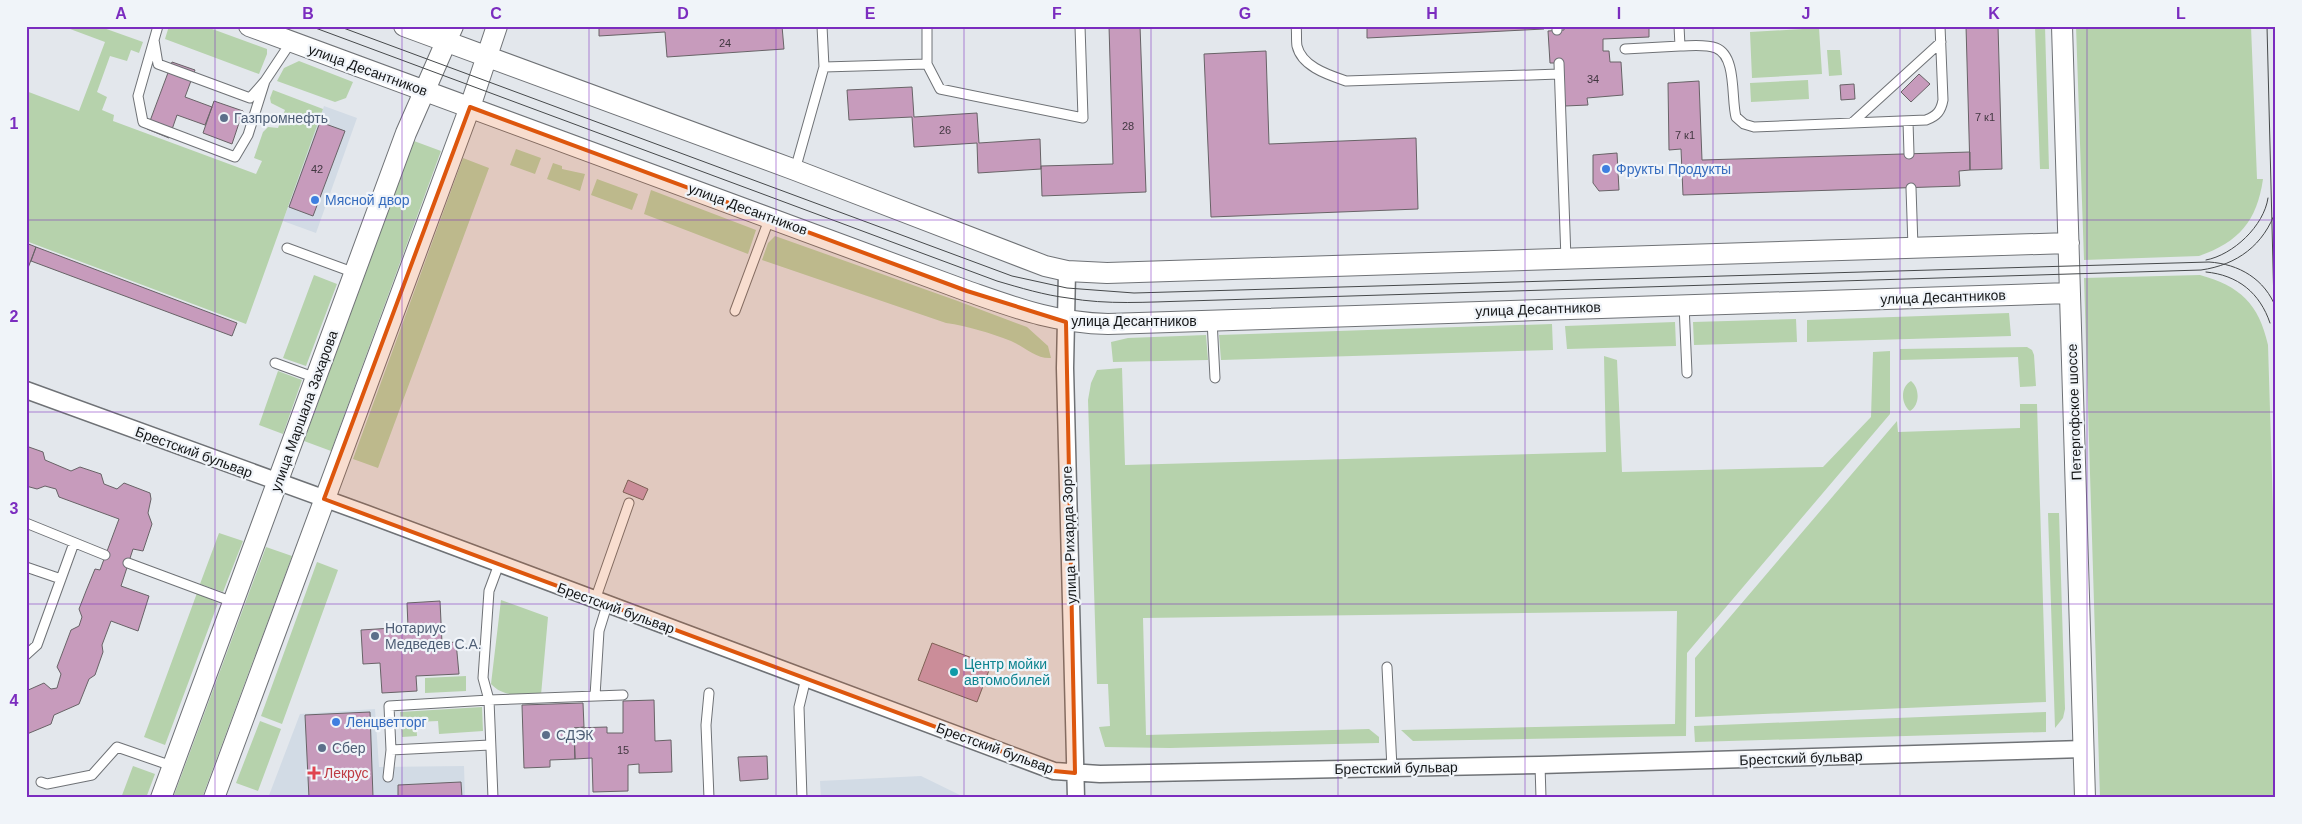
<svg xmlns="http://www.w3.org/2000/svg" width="2302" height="824" font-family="Arial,sans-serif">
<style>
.built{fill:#d2dbe5}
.green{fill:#b6d2ac}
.building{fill:#c79bbc;stroke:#686367}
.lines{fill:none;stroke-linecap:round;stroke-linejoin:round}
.service-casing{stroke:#6f7276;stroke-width:11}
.minor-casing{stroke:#6f7276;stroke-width:19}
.tertiary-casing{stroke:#6f7276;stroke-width:22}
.service{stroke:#fff;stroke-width:9}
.minor{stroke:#fff;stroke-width:16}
.tertiary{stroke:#fff;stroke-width:20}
.tram{stroke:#46494b;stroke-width:1}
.marked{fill:#dd560d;fill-opacity:0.2;stroke:#dd560d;stroke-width:4;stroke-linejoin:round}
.grid{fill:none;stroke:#7b2cbf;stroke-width:1;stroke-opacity:0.55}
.service-dot{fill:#5c6f8a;stroke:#f0f4f9;stroke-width:2}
.shop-dot{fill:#3f7fe0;stroke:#f0f4f9;stroke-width:2}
.culture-dot{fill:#0f9aa8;stroke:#f0f4f9;stroke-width:2}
.health-dot{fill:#e0444e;stroke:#f0f4f9;stroke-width:2}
.labels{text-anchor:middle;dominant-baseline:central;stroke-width:4.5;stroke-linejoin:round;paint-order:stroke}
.number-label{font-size:11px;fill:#413740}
.street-label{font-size:14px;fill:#141617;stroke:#f0f4f9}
.service-label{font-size:14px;fill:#4e5e75;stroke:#f0f4f9;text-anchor:start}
.shop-label{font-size:14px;fill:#366cbe;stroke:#f0f4f9;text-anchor:start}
.culture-label{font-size:14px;fill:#0d838f;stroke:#f0f4f9;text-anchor:start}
.health-label{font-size:14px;fill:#be3a42;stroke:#f0f4f9;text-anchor:start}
.neatline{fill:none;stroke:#7b2cbf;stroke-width:2}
.grid-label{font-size:16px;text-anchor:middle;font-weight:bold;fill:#7b2cbf}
</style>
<rect width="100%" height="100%" fill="#e3e7ec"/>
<path class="built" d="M 324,106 L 357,118 L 316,233 L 283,221 Z
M 375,709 L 379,767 L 464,766 L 465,798 L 268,798 L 300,714 Z
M 921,776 L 966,798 L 821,798 L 820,781 Z"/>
<path class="green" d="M 62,26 L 98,26 L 143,42 L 139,53 L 131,50 L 127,61 L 110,56 L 97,92 L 107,97 L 102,110 L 114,115 L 113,121 L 256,174 L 262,161 L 254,158 L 263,132 L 268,127 L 278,128 L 285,110 L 271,103 L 270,98 L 273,90 L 323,109 L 246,324 L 26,241 L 26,91 L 79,111 L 105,42 Z
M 169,26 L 204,26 L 267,49 L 267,54 L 259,74 L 165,39 Z
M 2035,26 L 2045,26 L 2049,169 L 2040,169 Z
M 2076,26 L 2251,26 L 2257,179 L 2263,179 C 2257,221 2239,242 2199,256 L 2084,260 Z
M 1819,28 L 1822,74 L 1752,78 L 1750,32 Z
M 1827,50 L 1840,50 L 1842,75 L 1829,76 Z
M 299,61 L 353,82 L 346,98 L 335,102 L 277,81 L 284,68 Z
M 1808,80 L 1809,99 L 1751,102 L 1750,83 Z
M 414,141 L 441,151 L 331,451 L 304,441 Z
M 516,149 L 541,158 L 535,174 L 510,165 Z
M 463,158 L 489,168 L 378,468 L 353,459 Z
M 553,163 L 562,166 L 562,169 L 585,174 L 580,191 L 547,179 Z
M 597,179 L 638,194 L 632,210 L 591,195 Z
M 651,190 L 756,230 L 748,254 L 644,214 Z
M 775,236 L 955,300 L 1027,327 L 1048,346 L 1051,358 C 1036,359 1025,347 1011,341 C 990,333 968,326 946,323 L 762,260 L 768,243 Z
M 314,275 L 337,284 L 306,366 L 283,358 Z
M 2200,275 C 2240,286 2259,304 2268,345 L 2276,606 L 2276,798 L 2100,798 L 2084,278 Z
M 2009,313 L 2011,336 L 1807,342 L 1807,320 Z
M 1796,319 L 1797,342 L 1694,345 L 1693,322 Z
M 1675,322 L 1676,346 L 1567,349 L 1565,326 Z
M 1552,324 L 1553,350 L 1221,360 L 1219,335 Z
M 1206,335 L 1208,360 L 1113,362 L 1111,342 L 1128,338 Z
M 2027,347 L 2032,350 L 2034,355 L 2036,386 L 2020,387 L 2018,357 L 1900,360 L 1900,349 Z
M 1890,351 L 1890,414 L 1687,653 L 1686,736 L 1413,741 L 1401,730 L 1675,724 L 1677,611 L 1143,618 L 1146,735 L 1369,729 L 1379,737 L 1379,743 L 1170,748 L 1105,747 L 1099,727 L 1110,726 L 1108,684 L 1097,684 L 1088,400 L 1091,383 L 1097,370 L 1122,368 L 1125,465 L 1606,452 L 1604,356 L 1617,360 L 1622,472 L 1823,467 L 1871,417 L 1873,352 Z
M 278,371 L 302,380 L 283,434 L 259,425 Z
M 1911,381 C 1920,388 1920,405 1910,411 C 1901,404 1900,387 1911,381 Z
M 2020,404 L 2037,404 L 2046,702 L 1695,717 L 1695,658 L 1897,421 L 1898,432 L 2020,428 Z
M 2048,513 L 2059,513 L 2065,709 L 2063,718 L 2055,728 Z
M 219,533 L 243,541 L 223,592 L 200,584 Z
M 266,547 L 292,556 L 202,798 L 173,798 Z
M 317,562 L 338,570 L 282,724 L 261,716 Z
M 197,593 L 218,603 L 165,745 L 144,737 Z
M 501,600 L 548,617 L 541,695 C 523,695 504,698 491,684 Z
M 466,676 L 466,691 L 425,693 L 425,678 Z
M 482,707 L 483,731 L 439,734 L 438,721 L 416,722 L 417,736 L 402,737 L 400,712 Z
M 2046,712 L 2046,732 L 1695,742 L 1694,726 Z
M 260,721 L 281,729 L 258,791 L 236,783 Z
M 133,766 L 155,774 L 146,798 L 121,798 Z"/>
<path class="building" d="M 599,26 L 782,26 L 784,49 L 667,57 L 665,32 L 599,36 Z
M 1109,26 L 1140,26 L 1146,192 L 1042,196 L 1041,166 L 1113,164 Z
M 1367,26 L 1544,26 L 1544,29 L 1367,38 Z
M 1564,26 L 1649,26 L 1649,37 L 1603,39 L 1603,51 L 1609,51 L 1610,62 L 1621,62 L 1623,95 L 1587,98 L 1588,105 L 1565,106 L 1562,63 L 1550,63 L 1548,31 L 1564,30 Z
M 1966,26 L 1998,26 L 2002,169 L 1970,170 Z
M 1266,51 L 1269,144 L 1416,138 L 1418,209 L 1211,217 L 1204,54 Z
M 172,62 L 195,70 L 185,97 L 212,107 L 205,125 L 177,115 L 169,138 L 147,129 Z
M 1919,74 L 1930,84 L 1911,102 L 1901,92 Z
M 1699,81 L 1702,160 L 1970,152 L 1970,170 L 1959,171 L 1960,186 L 1683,195 L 1681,149 L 1669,150 L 1668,83 Z
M 1854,84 L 1855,99 L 1841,100 L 1840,85 Z
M 912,87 L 914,117 L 977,113 L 979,143 L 1040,139 L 1041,169 L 978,173 L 977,143 L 914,147 L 912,117 L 849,120 L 847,90 Z
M 214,101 L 243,111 L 232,144 L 203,133 Z
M 320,122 L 345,131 L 313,216 L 289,207 Z
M 1617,153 L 1619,190 L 1599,191 L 1593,183 L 1593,155 Z
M 26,243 L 36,247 L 28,268 L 26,267 Z
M 36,247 L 237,323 L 232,336 L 31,261 Z
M 26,446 L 43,452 L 45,460 L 71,471 L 80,467 L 101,474 L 104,484 L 117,489 L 124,483 L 150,493 L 151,499 L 148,513 L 152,524 L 143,551 L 133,549 L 121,586 L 149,596 L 138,631 L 111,621 L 102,645 L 103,652 L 95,675 L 89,679 L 79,704 L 54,715 L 51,724 L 27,734 L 26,691 L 44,683 L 51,689 L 57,688 L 61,674 L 57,667 L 71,630 L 79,626 L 82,617 L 79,609 L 86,591 L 95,569 L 100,570 L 119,519 L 59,497 L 56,489 L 45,486 L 37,489 L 26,486 Z
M 628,480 L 648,489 L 643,500 L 623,492 Z
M 440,601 L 442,643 L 456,642 L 459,674 L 416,676 L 417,691 L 382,693 L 380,663 L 363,664 L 361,630 L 408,627 L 407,603 Z
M 932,643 L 991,665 L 977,702 L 918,680 Z
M 654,700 L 655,741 L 671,740 L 672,772 L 639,773 L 639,764 L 628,765 L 628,791 L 593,792 L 592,758 L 575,759 L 574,728 L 607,727 L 607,733 L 623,733 L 623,701 Z
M 583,703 L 584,727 L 574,728 L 575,759 L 550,760 L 550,767 L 524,768 L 522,705 Z
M 370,712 L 373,797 L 309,798 L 305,715 Z
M 767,756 L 768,779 L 740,781 L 738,757 Z
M 461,782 L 462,798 L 398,798 L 398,785 Z"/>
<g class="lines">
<defs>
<path id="service" d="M 158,26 L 154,40 L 158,64 L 250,98 L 265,81 L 291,42
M 927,26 L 927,64
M 1296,26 C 1297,32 1296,40 1297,46 C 1302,67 1329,75 1346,81 L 1559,74
M 1557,26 L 1557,30
M 1679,26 L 1680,46 C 1691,46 1705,44 1716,48 C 1737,56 1731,99 1736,117 L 1744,124 L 1754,127 L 1926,120 C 1937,116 1941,111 1943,100 L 1940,26
M 154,40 L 138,96 L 143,122 L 235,157 L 248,135 L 265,81
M 1625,49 L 1680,46
M 1559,63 L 1566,259
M 824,67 L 927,64 L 940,89 L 1083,118 L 1080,26
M 1908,121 L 1909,154
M 1852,123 L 1941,42
M 795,170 L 824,67 L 822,26
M 1911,188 L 1913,247
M 287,248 L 355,273
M 1684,304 L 1687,373
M 735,311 L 770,217
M 1212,320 L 1215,378
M 275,363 L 316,378
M 26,523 L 105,555
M 128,563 L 233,602
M 26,567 L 61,579
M 595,600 L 629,503
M 26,655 L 37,645 L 74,543
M 1387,667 L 1392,768
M 595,696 L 599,631 L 607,605
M 391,750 L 389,706 L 489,700 L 623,695
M 1540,765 L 1541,798
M 388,777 L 391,750 L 490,745
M 41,782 L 47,784 L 92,775 L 117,747 L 172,766
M 493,798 L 489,700 L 483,678 L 489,591 L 499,564
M 709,798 L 706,725 L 709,693
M 802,798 L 799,707 L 806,678"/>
<path id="minor" d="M 1067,271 L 1065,368 L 1076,798
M 26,390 L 367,514 L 1054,771 L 1100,774 L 1540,765 L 2084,749"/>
<path id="tertiary" d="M 249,26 L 967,291 C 1016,308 1055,323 1108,324 L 2070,293
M 404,26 L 795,170 L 1045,266 L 1067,271 L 1107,273 L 2069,243
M 2062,26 L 2085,798
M 161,798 L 406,133 L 453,26
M 214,798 L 470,107 L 497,26"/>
</defs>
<use href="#service" class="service-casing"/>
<use href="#minor" class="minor-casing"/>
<use href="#tertiary" class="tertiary-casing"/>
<use href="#service" class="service"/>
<use href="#minor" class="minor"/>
<use href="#tertiary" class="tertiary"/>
<path class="tram" d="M 310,26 L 997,281 C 1021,288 1044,295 1068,298 C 1107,305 1147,302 1187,301 L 2201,270 C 2237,265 2264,245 2276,210
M 338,26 L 1012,276 L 1067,288 L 1134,293 L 2209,262 C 2239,264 2265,279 2276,308
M 2267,26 L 2276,385
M 2206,260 C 2233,255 2264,226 2268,198
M 2206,272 C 2238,275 2260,293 2270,323"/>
</g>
<path class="marked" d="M 470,107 L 967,291 L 1066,322 L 1075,773 L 1054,771 L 324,499 Z"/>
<path class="grid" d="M 215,26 L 215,798M 402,26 L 402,798M 589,26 L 589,798M 776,26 L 776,798M 964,26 L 964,798M 1151,26 L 1151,798M 1338,26 L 1338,798M 1525,26 L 1525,798M 1713,26 L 1713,798M 1900,26 L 1900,798M 2087,26 L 2087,798M 26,220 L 2276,220M 26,412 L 2276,412M 26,604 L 2276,604"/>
<g class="service-dot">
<circle cx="224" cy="118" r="5"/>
<circle cx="375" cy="636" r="5"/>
<circle cx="546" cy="735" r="5"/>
<circle cx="322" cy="748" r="5"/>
</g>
<g class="shop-dot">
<circle cx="1606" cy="169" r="5"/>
<circle cx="315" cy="200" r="5"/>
<circle cx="336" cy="722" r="5"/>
</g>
<circle class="culture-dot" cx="954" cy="672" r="5"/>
<path class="health-dot" d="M311.5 765.5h5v5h5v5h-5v5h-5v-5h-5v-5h5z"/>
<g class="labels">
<g class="number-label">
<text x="725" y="43">24</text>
<text x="1593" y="79">34</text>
<text x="1985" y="117">7 к1</text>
<text x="1128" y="126">28</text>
<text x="945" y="130">26</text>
<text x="1685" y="135">7 к1</text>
<text x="317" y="169">42</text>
<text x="623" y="750">15</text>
</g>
<g class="street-label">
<text transform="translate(368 70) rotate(20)">улица Десантников</text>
<text transform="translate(748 209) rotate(20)">улица Десантников</text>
<text transform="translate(1943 297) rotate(-2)">улица Десантников</text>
<text transform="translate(1538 309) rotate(-2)">улица Десантников</text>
<text x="1134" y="321">улица Десантников</text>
<text transform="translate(304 411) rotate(-70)">улица Маршала Захарова</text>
<text transform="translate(2074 412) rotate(-92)">Петергофское шоссе</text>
<text transform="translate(194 452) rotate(20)">Брестский бульвар</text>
<text transform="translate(1069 535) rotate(-92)">улица Рихарда Зорге</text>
<text transform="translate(616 608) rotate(20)">Брестский бульвар</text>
<text transform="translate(995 748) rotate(20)">Брестский бульвар</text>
<text transform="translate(1801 758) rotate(-2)">Брестский бульвар</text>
<text transform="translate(1396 768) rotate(-1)">Брестский бульвар</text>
</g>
<g class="service-label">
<text x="234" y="118">Газпромнефть</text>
<text x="385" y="628">Нотариус<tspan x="385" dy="16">Медведев С.А.</tspan></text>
<text x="556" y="735">СДЭК</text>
<text x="332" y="748">Сбер</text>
</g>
<g class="shop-label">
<text x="1616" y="169">Фрукты Продукты</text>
<text x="325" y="200">Мясной двор</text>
<text x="346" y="722">Ленцветторг</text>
</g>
<g class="culture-label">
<text x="964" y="664">Центр мойки<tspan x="964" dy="16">автомобилей</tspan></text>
</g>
<g class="health-label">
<text x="324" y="773">Лекрус</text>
</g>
</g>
<rect width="2302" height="824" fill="none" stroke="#f0f4f9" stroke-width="55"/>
<rect x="28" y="28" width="2246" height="768" class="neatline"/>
<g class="grid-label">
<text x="121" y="19">A</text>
<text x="308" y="19">B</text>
<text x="496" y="19">C</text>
<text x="683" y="19">D</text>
<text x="870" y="19">E</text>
<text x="1057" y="19">F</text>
<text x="1245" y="19">G</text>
<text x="1432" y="19">H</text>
<text x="1619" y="19">I</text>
<text x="1806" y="19">J</text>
<text x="1994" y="19">K</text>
<text x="2181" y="19">L</text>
<text x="14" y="129">1</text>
<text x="14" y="322">2</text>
<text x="14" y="514">3</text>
<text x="14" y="706">4</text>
</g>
</svg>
